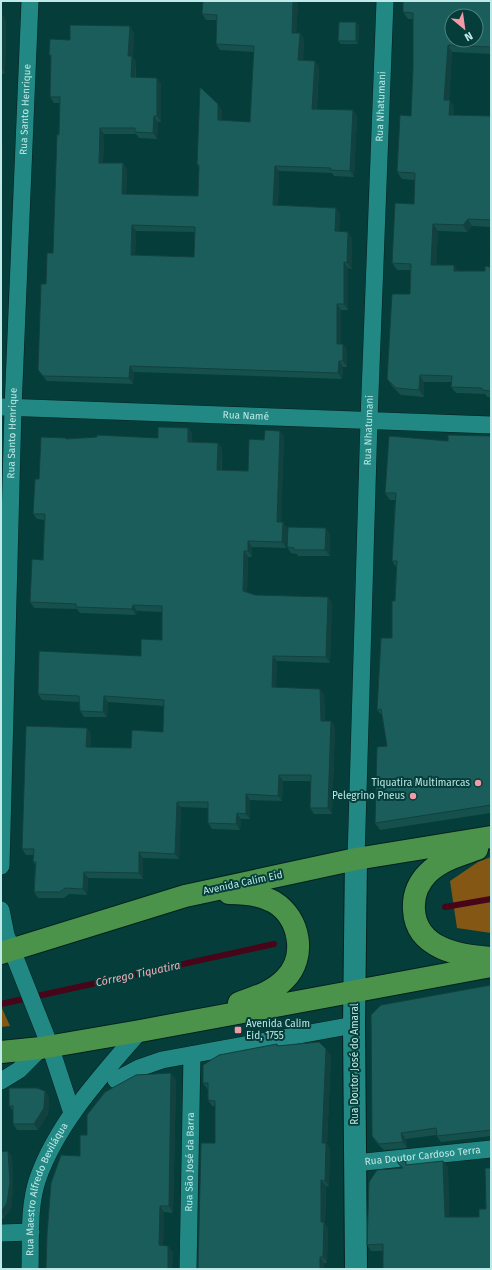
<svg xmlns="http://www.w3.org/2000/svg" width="492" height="1270" font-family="'Fira Sans',sans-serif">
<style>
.forest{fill:#845714}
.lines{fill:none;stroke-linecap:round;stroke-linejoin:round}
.stream{stroke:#480418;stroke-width:6}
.street-casing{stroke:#03211f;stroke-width:18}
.secondary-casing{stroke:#03211f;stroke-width:24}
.primary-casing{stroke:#03211f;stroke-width:24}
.street{stroke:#228884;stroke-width:17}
.secondary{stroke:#228884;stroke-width:22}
.primary{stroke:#4b934b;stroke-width:22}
.wall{fill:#16504d;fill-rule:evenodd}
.shaded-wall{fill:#12413f}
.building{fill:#1a5d5a;stroke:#12413f;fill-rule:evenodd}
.poi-dot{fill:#f39aa7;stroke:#043d3a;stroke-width:1.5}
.labels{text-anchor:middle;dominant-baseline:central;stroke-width:4;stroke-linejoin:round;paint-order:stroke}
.street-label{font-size:10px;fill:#bfeae7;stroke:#043d3a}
.poi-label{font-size:10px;fill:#bfeae7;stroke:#043d3a;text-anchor:end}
.water-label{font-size:11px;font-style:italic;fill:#f1afb7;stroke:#043d3a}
</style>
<rect width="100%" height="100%" fill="#043d3a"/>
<path class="forest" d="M 491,857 L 491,933 L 457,928 L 450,881 L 478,862 Z
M 1,1006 L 10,1026 L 1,1027 Z"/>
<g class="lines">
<path class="stream" d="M 445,907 L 491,899
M 1,1004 L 274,944"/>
<defs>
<g id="street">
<path id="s1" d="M 2,407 L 491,425"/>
<path id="s2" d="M 356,859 L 369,420 L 385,1"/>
<path id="s3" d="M 1,866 L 13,408 L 30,1"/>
<path d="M 1,910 L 6,935 L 50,1046 L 72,1113"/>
<path d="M 116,1080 L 139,1068 L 162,1060 L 354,1025"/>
<path d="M 1,1081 L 19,1070 L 41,1048"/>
<path id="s4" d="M 355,1163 L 491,1149"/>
<path d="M 1,1233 L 31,1232"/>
<path id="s5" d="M 30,1269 C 31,1239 28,1207 38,1178 C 58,1122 102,1075 140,1031"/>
<path id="s6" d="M 188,1269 L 192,1055"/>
</g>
<path id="secondary" d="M 356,1269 L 354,1025 L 356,859"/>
<path id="primary" d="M 477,849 C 460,855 441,860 428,873 C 418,883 413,896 414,910 C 416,949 460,956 491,958
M 229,893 C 244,893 260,894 274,902 C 300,918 307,957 285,979 C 273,992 255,997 239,1003
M 1,953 L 185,896 L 356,859 L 491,837
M 1,1052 L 41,1048 L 140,1031 L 491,966"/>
</defs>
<use href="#street" class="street-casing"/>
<use href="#secondary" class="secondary-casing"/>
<use href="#primary" class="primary-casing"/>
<use href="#street" class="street"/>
<use href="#secondary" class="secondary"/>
<use href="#primary" class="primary"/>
</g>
<path class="wall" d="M 203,1 L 298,1 L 296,33 L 300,33 L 304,39 L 303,60 L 315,61 L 319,67 L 317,109 L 357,116 L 354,177 L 334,176 L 332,173 L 279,171 L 278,205 L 336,208 L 340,214 L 339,231 L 348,232 L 352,238 L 352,269 L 348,268 L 348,310 L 341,310 L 341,344 L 343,344 L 347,350 L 347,367 L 343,367 L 342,379 L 134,372 L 133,384 L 47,381 L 38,370 L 46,284 L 53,253 L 60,103 L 54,103 L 50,97 L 51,58 L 49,55 L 70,40 L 134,32 L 133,57 L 136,62 L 136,77 L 161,83 L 161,122 L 158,122 L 157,139 L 139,138 L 136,134 L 104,134 L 103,163 L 123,163 L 127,169 L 126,194 L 198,196 L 199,168 L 197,165 L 222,110 L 222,121 L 250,122 L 254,52 L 220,50 L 216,44 L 217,20 L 206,20 L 202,14 ZM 136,231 L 195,232 L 194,257 L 135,255 Z
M 491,1 L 491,54 L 452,52 L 449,100 L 454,107 L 454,115 L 491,116 L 491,227 L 472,226 L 467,232 L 438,231 L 436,265 L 454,265 L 458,271 L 485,271 L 490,267 L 491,233 L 491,397 L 487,397 L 485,394 L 456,393 L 451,387 L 451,382 L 424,382 L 424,397 L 401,395 L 392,386 L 387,379 L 410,294 L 411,270 L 397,270 L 392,263 L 414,204 L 415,180 L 402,179 L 397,172 L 411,116 L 413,68 L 413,19 L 408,19 L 403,12 Z
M 1,14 L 2,14 L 6,20 L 5,74 L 1,73 Z
M 359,25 L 358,44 L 341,44 L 338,41 Z
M 188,428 L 192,433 L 192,442 L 218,443 L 222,448 L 222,470 L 248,471 L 264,440 L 280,431 L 284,436 L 281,522 L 287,527 L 286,548 L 252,547 L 252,557 L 248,557 L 247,592 L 255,595 L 328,597 L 332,603 L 330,663 L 277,661 L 276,687 L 324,694 L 325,721 L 331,721 L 335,727 L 332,814 L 314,814 L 310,808 L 311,781 L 283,781 L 282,801 L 250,800 L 250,819 L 241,819 L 240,830 L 212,829 L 208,823 L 208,808 L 181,807 L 179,859 L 143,858 L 143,879 L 88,878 L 87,895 L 69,894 L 64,898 L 38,898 L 34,892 L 35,865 L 33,862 L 34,855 L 26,855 L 22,849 L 87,728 L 91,734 L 90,747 L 131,748 L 163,732 L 164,706 L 108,702 L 107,717 L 84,717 L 80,711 L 79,702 L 42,700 L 38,694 L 141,656 L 162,640 L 162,612 L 137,611 L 136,615 L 80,613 L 77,609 L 34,608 L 30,602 L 43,560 L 44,520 L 37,519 L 33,514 L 39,479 L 66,438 L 68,439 L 158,438 Z
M 491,436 L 491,813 L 380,830 L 375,823 L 387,746 L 383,716 L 377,710 L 392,638 L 395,601 L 396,567 L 392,561 L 395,500 L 390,500 L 385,493 L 448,441 Z
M 330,534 L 330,556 L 298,556 L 297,554 L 291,553 L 287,547 Z
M 491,985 L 491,1136 L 441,1142 L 436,1135 L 406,1139 L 407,1148 L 384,1150 L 376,1142 L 372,1136 Z
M 277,1044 L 278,1046 L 326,1049 L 331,1055 L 327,1144 L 330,1149 L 329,1187 L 326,1186 L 325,1224 L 328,1228 L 327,1263 L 324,1263 L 215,1143 L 215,1106 L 212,1106 L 208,1100 L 208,1089 L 207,1089 L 203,1083 Z
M 176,1079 L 173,1213 L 164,1212 L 163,1246 L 168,1246 L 173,1252 L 172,1269 L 46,1269 L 87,1135 Z
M 45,1091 L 49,1097 L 48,1114 L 38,1130 L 17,1130 L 13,1124 L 13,1111 L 9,1106 Z
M 8,1151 L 12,1157 L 13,1187 L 11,1209 L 4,1218 L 1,1218 L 1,1152 Z
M 443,1161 L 448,1167 L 449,1217 L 479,1217 L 486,1209 L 491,1269 L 383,1251 L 371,1251 L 367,1245 L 401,1168 L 397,1162 L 408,1165 Z"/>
<path class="shaded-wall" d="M 293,1 L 298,1 L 296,38 L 292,33 Z
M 2,14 L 6,20 L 5,74 L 1,68 Z
M 356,22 L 359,25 L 358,44 L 356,41 Z
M 130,26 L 134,32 L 133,57 L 136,62 L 135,83 L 131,77 L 128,56 Z
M 300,33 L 304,39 L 302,66 L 298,60 Z
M 448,45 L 452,52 L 448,107 L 444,100 Z
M 315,61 L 319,67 L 316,115 L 312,109 Z
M 157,78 L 161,83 L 161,122 L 157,116 Z
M 450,100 L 454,107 L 454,122 L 449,115 Z
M 218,104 L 222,110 L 222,126 L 218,120 Z
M 353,110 L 357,116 L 354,177 L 350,171 Z
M 154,116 L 158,122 L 157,139 L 153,133 Z
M 100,128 L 104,134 L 103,169 L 99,163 Z
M 1,143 L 3,146 L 2,195 L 1,194 Z
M 123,163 L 127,169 L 126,199 L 122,194 Z
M 275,166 L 279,171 L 278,211 L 273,205 Z
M 336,208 L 340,214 L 339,237 L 335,231 Z
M 468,219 L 472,226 L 467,232 L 463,225 Z
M 433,224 L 438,231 L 436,271 L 431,265 Z
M 132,225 L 136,231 L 135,261 L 131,255 Z
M 348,232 L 352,238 L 352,269 L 347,263 Z
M 344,262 L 348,268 L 348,310 L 344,304 Z
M 454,265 L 459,272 L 454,271 Z
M 337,304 L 341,310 L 341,349 L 337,344 Z
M 343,344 L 347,350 L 347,367 L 343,361 Z
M 339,361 L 343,367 L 342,379 L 338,373 Z
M 130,366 L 134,372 L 133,384 L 129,378 Z
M 420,375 L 424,382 L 424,397 L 419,390 Z
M 188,428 L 192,433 L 192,447 L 188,442 Z
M 280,431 L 284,436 L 281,527 L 277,522 Z
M 218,443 L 222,448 L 221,475 L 217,470 Z
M 283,522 L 287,527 L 286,548 L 282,542 Z
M 326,528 L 330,534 L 330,556 L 325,550 Z
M 248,541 L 252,547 L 252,557 L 248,551 Z
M 244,551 L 248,557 L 247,596 L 243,591 Z
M 328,597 L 332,603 L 330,663 L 326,657 Z
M 133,605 L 137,611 L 136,615 L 132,609 Z
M 273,656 L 277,661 L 276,693 L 272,687 Z
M 320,689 L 324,694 L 325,727 L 321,721 Z
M 104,696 L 108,702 L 107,717 L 103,712 Z
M 331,721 L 335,727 L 332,814 L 328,808 Z
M 87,728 L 91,734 L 90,752 L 86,747 Z
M 279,775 L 283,781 L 282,801 L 278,796 Z
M 246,794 L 250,800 L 250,819 L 246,814 Z
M 177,802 L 181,807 L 179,859 L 175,854 Z
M 237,813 L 241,819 L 240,830 L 236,824 Z
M 139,852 L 143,858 L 143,879 L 139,873 Z
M 84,872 L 88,878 L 87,895 L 83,889 Z
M 326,1049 L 331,1055 L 327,1144 L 330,1149 L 329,1187 L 325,1181 L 322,1143 Z
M 171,1073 L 176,1079 L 173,1213 L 169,1206 Z
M 45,1091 L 49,1097 L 48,1114 L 38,1130 L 34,1124 Z
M 401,1133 L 406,1139 L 407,1148 L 403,1142 Z
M 8,1151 L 12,1157 L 13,1187 L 11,1209 L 4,1218 L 1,1212 Z
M 443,1161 L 448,1167 L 449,1223 L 445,1217 Z
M 321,1180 L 326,1186 L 325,1224 L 328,1228 L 327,1263 L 323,1257 L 321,1222 Z
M 160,1206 L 164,1212 L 163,1252 L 159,1245 Z
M 168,1246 L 173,1252 L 172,1269 L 168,1269 Z
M 320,1257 L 324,1263 L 324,1269 L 320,1269 Z"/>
<path class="building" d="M 203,1 L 293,1 L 292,33 L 300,33 L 298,60 L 315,61 L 312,109 L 353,110 L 350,171 L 330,170 L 331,168 L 275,166 L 273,205 L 336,208 L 335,231 L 348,232 L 347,263 L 344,262 L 344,304 L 337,304 L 337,344 L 343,344 L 343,361 L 339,361 L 338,373 L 130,366 L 129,378 L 43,376 L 38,370 L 41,284 L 46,284 L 47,253 L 53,253 L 57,134 L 59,135 L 60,97 L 50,97 L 51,55 L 49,55 L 50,39 L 70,40 L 70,25 L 130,26 L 128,56 L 132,56 L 131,77 L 157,78 L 157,116 L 154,116 L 153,133 L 135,132 L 135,128 L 100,128 L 99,163 L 123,163 L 122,194 L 198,196 L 199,165 L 197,165 L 200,87 L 218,104 L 218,120 L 250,122 L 254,46 L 216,44 L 217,15 L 202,14 ZM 132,225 L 195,227 L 194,257 L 131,255 Z
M 403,1 L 491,1 L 491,47 L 448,45 L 444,100 L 450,100 L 449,115 L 491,116 L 491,220 L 468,219 L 463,225 L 433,224 L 431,265 L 454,265 L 454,271 L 485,271 L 485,266 L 490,267 L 491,233 L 491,391 L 482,390 L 482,388 L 451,387 L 452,376 L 420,375 L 419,390 L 396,388 L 387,379 L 392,294 L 410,294 L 411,264 L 392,263 L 395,203 L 414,204 L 415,173 L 397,172 L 400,115 L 411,116 L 413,68 L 413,13 L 403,12 ZM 452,16 L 476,16 L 476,40 L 452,40 Z
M 1,14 L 2,14 L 1,57 Z
M 339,22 L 356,22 L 356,41 L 338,41 Z
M 158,427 L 188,428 L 188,442 L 218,443 L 217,470 L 248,471 L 249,439 L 264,440 L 265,430 L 280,431 L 277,522 L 283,522 L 282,542 L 248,541 L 248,551 L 244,551 L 243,591 L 255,595 L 328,597 L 326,657 L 273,656 L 272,687 L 320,689 L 321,721 L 331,721 L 328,808 L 310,808 L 311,775 L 279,775 L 278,796 L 246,794 L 246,814 L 237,813 L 236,824 L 208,823 L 208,802 L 177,802 L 175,854 L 139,852 L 139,873 L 84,872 L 83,889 L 65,888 L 60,892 L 34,892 L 36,862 L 33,862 L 34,849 L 22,849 L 26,726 L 87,728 L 86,747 L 131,748 L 132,730 L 163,732 L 164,700 L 104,696 L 103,712 L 80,711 L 79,696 L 38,694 L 39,651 L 141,656 L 141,639 L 162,640 L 162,606 L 133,605 L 132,609 L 76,607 L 76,604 L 30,602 L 32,559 L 43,560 L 45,514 L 33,514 L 35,479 L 39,479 L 41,437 L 66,438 L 66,439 L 97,437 L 97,435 L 158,438 Z
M 448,435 L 491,436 L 491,805 L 375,823 L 377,747 L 387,746 L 381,709 L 377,710 L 381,638 L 392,638 L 392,601 L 395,601 L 397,561 L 392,561 L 396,493 L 385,493 L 389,436 L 448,441 Z
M 288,527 L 326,528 L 325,550 L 294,550 L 294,548 L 287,547 Z
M 491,985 L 491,1130 L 437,1136 L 436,1128 L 401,1133 L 403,1142 L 379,1144 L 372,1136 L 371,1015 L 381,1005 Z
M 319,1042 L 326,1049 L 322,1143 L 326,1143 L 325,1181 L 321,1180 L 321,1222 L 324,1222 L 323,1257 L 320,1257 L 320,1269 L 198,1269 L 201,1143 L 215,1143 L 215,1101 L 208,1100 L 208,1083 L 203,1083 L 203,1065 L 219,1055 L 277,1044 L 277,1046 Z
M 171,1073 L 169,1206 L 160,1206 L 159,1245 L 168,1246 L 168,1269 L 46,1269 L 47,1234 L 51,1183 L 61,1155 L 80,1156 L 80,1135 L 87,1135 L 87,1115 L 105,1092 L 136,1075 Z
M 9,1088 L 37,1088 L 45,1091 L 44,1108 L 34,1124 L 13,1124 L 13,1106 L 9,1106 Z
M 8,1151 L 10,1182 L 7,1203 L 1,1212 L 1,1152 Z
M 406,1161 L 406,1165 L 443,1161 L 445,1217 L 479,1217 L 479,1209 L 486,1209 L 485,1168 L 491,1168 L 491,1269 L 383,1269 L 383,1244 L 367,1245 L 369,1182 L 377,1170 L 403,1168 L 397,1162 Z"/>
<g class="poi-dot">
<circle cx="478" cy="783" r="4"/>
<circle cx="413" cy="796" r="4"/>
<rect x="234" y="1026" width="8" height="8" rx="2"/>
</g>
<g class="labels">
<g class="street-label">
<text stroke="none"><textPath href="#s2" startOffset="753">Rua Nhatumani</textPath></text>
<text stroke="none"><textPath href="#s3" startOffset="757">Rua Santo Henrique</textPath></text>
<text stroke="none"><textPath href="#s1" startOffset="244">Rua Namé</textPath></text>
<text stroke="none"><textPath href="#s2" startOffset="429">Rua Nhatumani</textPath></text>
<text stroke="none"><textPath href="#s3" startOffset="433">Rua Santo Henrique</textPath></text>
<text transform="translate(243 883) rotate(-12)">Avenida Calim Eid</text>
<text transform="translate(355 1064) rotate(-90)">Rua Doutor José do Amaral</text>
<text stroke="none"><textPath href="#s4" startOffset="68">Rua Doutor Cardoso Terra</textPath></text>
<text stroke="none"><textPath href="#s6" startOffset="107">Rua São José da Barra</textPath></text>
<text stroke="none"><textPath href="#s5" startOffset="83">Rua Maestro Alfredo Beviláqua</textPath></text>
</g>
<g class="poi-label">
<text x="470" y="783">Tiquatira Multimarcas</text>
<text x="405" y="796">Pelegrino Pneus</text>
<text x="246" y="1024" text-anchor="start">Avenida Calim<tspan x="246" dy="12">Eid, 1755</tspan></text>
</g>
<g class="water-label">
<text transform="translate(138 974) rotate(-12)">Córrego Tiquatira</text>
</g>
</g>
<rect width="492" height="1270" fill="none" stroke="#bfeae7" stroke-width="4"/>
<g transform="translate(464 28) rotate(151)"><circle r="19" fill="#043d3a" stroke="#4f827f"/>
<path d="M0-3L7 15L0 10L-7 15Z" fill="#f39aa7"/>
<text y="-6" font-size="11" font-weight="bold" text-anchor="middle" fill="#bfeae7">N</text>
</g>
</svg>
